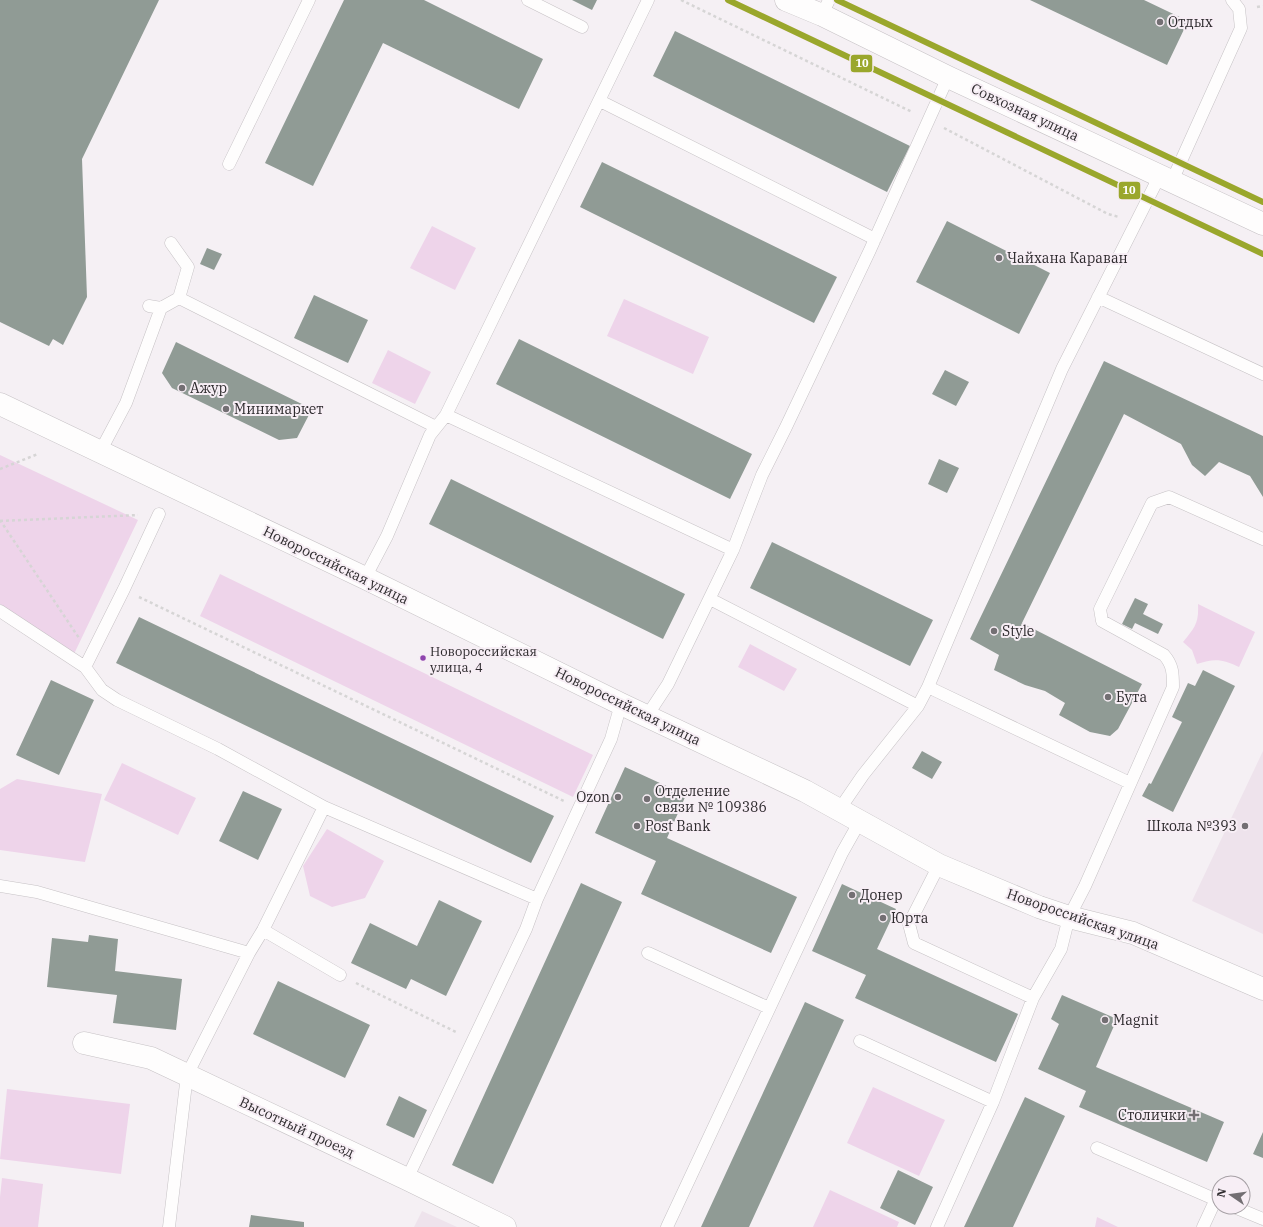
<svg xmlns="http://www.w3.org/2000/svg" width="1263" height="1227" font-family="'IBM Plex Serif',serif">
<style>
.built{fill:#eee3ec}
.green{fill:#eed4ea}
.building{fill:#909b95}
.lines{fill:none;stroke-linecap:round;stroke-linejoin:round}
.service-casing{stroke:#c6c2c5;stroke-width:13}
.minor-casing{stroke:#c6c2c5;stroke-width:23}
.tertiary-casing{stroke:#c6c2c5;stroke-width:23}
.path{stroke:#d6d5d5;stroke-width:2.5;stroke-dasharray:3 3;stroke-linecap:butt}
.service{stroke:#fefdfd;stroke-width:12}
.minor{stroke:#fefdfd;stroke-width:22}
.tertiary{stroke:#fefdfd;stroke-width:22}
.metro-1-casing{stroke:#f7eef5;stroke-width:9}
.metro-1{stroke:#9aa72c;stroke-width:6}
.poi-dot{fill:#736f73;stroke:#f7eef5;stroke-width:1.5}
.bus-dot{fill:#8e44ad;stroke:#f7eef5;stroke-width:1.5}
.labels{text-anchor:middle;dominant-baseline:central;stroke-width:4;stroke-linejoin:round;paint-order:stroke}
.bus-label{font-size:13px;fill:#2d2a2d;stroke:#f7eef5;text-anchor:start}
.poi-label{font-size:14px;fill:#2d2a2d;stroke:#f7eef5;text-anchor:start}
.street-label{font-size:14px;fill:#2d2a2d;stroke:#f7eef5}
.line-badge{stroke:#f7eef5;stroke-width:1.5}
.badge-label{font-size:11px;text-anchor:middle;font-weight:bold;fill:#fff}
</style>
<rect width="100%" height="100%" fill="#f5f0f4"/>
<path class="built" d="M 1263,751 L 1263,934 L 1192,901 Z
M 422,1211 L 457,1227 L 414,1227 Z"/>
<path class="green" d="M 432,226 L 476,248 L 455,290 L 410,268 Z
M 624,299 L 709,337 L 693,374 L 607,336 Z
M 388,350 L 431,372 L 415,404 L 372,383 Z
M 0,455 L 138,520 L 74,654 L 0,604 Z
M 220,574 L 593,755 L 573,797 L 200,616 Z
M 1198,604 L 1255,632 L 1239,667 C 1223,659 1214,658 1197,664 L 1192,650 L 1183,642 C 1195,627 1199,623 1198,604 Z
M 750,644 L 797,669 L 784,691 L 738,667 Z
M 122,763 L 196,798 L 178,835 L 104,800 Z
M 17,779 L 102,794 L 85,862 L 0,850 L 0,789 Z
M 327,829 L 384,861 L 365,898 L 332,907 L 310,896 L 303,866 Z
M 873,1087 L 945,1120 L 919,1176 L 847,1143 Z
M 7,1089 L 130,1104 L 121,1174 L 0,1159 Z
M 2,1178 L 43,1184 L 38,1227 L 0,1227 L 0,1197 Z
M 830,1190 L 899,1222 L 897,1227 L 813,1227 Z
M 1097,1217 L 1118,1227 L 1095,1227 Z"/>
<path class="building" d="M 0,0 L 159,0 L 82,159 L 87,297 L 63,345 L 53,339 L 49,346 L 0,322 Z
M 344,0 L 424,0 L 543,59 L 519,109 L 383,43 L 313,186 L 265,163 Z
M 572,0 L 597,0 L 592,10 Z
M 1030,0 L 1144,0 L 1188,21 L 1167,65 Z
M 675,31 L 910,146 L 887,192 L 653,76 Z
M 602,162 L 837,277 L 814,323 L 580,207 Z
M 947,221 L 1050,273 L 1019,334 L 916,282 Z
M 207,248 L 222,254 L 214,270 L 200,264 Z
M 314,295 L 368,320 L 348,363 L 294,338 Z
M 519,339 L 752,454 L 730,499 L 496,384 Z
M 176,342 L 312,409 L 297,438 L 279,440 L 172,388 L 162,373 Z
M 1104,361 L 1263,436 L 1263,497 L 1250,476 L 1219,462 L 1205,476 L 1192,465 L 1181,444 L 1124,414 L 1022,623 L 1142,684 L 1118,729 L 1110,736 L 1090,732 L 1059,715 L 1065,703 L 1045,691 L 1025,685 L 994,670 L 999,655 L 970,639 Z
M 945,370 L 969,382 L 956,406 L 932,394 Z
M 939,459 L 959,468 L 947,493 L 928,484 Z
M 451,479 L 685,594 L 663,639 L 429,524 Z
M 772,542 L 933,620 L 910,666 L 750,588 Z
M 1135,598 L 1148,604 L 1143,614 L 1163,624 L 1158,634 L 1135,623 L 1132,629 L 1122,624 Z
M 139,617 L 554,816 L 531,863 L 116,663 Z
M 1203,670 L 1235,686 L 1173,812 L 1142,796 L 1149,783 L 1151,784 L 1182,722 L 1172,717 L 1188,683 L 1195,686 Z
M 51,680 L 94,700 L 59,775 L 16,755 Z
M 922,751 L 942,762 L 932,779 L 912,768 Z
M 625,767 L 686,795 L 667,838 L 797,897 L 771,953 L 641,894 L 656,861 L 595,833 Z
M 243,791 L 282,809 L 258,860 L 219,841 Z
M 581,883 L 622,902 L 493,1184 L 452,1165 Z
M 842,884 L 896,909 L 877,949 L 1018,1014 L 996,1062 L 855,998 L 866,975 L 812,951 Z
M 439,900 L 482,921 L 446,996 L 411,979 L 406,989 L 351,963 L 370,923 L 417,946 Z
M 89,935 L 118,939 L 115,971 L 182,979 L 176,1030 L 113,1023 L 117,995 L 47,987 L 52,938 L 88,942 Z
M 278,981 L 370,1025 L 345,1078 L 253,1034 Z
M 1062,995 L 1117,1019 L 1096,1067 L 1224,1122 L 1207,1162 L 1079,1107 L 1086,1091 L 1038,1069 L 1059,1024 L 1051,1019 Z
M 805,1002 L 844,1020 L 749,1227 L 701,1227 Z
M 399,1096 L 427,1110 L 414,1138 L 386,1125 Z
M 1025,1097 L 1065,1116 L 1013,1227 L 964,1227 Z
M 1263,1132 L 1263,1158 L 1253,1154 Z
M 898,1170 L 933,1187 L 915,1225 L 880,1208 Z
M 251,1215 L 304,1222 L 304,1227 L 249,1227 Z"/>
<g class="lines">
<defs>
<path id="service" d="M 528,0 L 582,27
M 822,15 L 829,0
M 600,101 L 875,239
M 229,164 L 309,0
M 1172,181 L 1241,28 L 1239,9 L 1232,0
M 1098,297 L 1263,374
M 179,298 L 436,427
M 149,306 L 161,308 L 179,298 L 188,267 L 171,243
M 446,415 L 733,550
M 100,452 L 126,403 L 161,308
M 365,578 L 387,536 L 430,435 L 446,415 L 648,0
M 710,599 L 918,706
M 0,611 L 85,667 L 102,690 L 117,700 L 218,749 L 324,807 L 537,899
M 85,667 L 124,589 L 159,514
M 928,687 L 1130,783
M 647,716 L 668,684 L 733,550 L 762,475 L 786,427 L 870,250 L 948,77
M 839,810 L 863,775 L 918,706 L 928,687 L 1062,369 L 1160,175
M 939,865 L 909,924 L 914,943 L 1033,998
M 0,886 L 37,892 L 249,953
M 263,930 L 340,975
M 648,953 L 769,1008
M 860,1041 L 993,1102
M 1097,1148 L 1219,1201
M 407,1179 L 526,929 L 537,899 L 611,739 L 621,704
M 1234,1207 L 1263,1219
M 169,1227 L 187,1075 L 249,953 L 263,930 L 324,807
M 667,1227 L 842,853 L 860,821
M 937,1227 L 993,1102 L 1033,998 L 1061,949 L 1069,917 L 1085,886 L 1173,687 C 1173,674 1173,665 1164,655 L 1102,621 L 1100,609 L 1152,503 L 1169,497 L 1263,539
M 1203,1227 L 1216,1199"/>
<path id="minor" d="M 84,1043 L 151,1058 L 407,1179 L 505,1227"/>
<path id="tertiary" d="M 786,0 L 822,15 L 948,77 L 1263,224
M 0,404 L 365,578 L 621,704 L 805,791 L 939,865 L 1039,907 L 1069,917 L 1133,933 L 1263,989"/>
</defs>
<use href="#service" class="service-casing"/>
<use href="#minor" class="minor-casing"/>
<use href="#tertiary" class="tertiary-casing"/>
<path class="path" d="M 681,0 L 912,112
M 1257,7 L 1263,6
M 944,128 L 1108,214 L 1119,217
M 0,469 L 38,454
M 0,520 L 79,638
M 0,521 L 138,515
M 139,597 L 564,801
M 356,983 L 458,1033"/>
<use href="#service" class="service"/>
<use href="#minor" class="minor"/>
<use href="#tertiary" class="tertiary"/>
<defs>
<path id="metro-1" d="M 728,0 L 1263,254
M 837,0 L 1263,202"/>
</defs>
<use href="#metro-1" class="metro-1-casing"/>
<use href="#metro-1" class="metro-1"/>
</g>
<g class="poi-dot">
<circle cx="1160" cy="22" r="4"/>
<circle cx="999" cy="258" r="4"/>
<circle cx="182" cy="388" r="4"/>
<circle cx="226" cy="409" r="4"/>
<circle cx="994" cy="631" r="4"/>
<circle cx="1108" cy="697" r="4"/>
<circle cx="618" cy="797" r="4"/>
<circle cx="647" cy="799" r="4"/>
<circle cx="637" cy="826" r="4"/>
<circle cx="1245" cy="826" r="4"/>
<circle cx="852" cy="895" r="4"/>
<circle cx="883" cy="918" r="4"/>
<circle cx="1105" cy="1020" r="4"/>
<path d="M1192 1109h4v4h4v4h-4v4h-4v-4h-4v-4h4z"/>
</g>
<circle class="bus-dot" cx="423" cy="658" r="3.5"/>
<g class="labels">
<g class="bus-label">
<text x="430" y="651">Новороссийская<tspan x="430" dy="16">улица, 4</tspan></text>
</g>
<g class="poi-label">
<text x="1168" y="22">Отдых</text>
<text x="1007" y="258">Чайхана Караван</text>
<text x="190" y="388">Ажур</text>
<text x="234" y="409">Минимаркет</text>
<text x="1002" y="631">Style</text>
<text x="1116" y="697">Бута</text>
<text x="655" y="791">Отделение<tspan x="655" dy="16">связи № 109386</tspan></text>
<text x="610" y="797" text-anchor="end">Ozon</text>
<text x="645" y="826">Post Bank</text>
<text x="1237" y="826" text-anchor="end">Школа №393</text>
<text x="860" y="895">Донер</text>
<text x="891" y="918">Юрта</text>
<text x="1113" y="1020">Magnit</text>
<text x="1186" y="1115" text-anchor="end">Столички</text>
</g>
<g class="street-label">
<text transform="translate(1025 112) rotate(25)">Совхозная улица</text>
<text transform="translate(336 565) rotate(26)">Новороссийская улица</text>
<text transform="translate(628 706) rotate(26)">Новороссийская улица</text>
<text transform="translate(1083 919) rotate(19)">Новороссийская улица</text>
<text transform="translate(297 1127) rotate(25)">Высотный проезд</text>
</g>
</g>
<g class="line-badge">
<rect x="850" y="54" width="23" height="19" rx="4" fill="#9aa72c"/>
<rect x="1118" y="181" width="23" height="19" rx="4" fill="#9aa72c"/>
</g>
<g class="badge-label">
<text x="862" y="67">10</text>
<text x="1129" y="194">10</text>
</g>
<g transform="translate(1231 1195) rotate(283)"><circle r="19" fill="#f7eef5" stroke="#a6a0a5"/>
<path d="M0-3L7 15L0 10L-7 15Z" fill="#736f73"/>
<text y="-6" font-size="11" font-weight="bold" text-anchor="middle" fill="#2d2a2d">N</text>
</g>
</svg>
